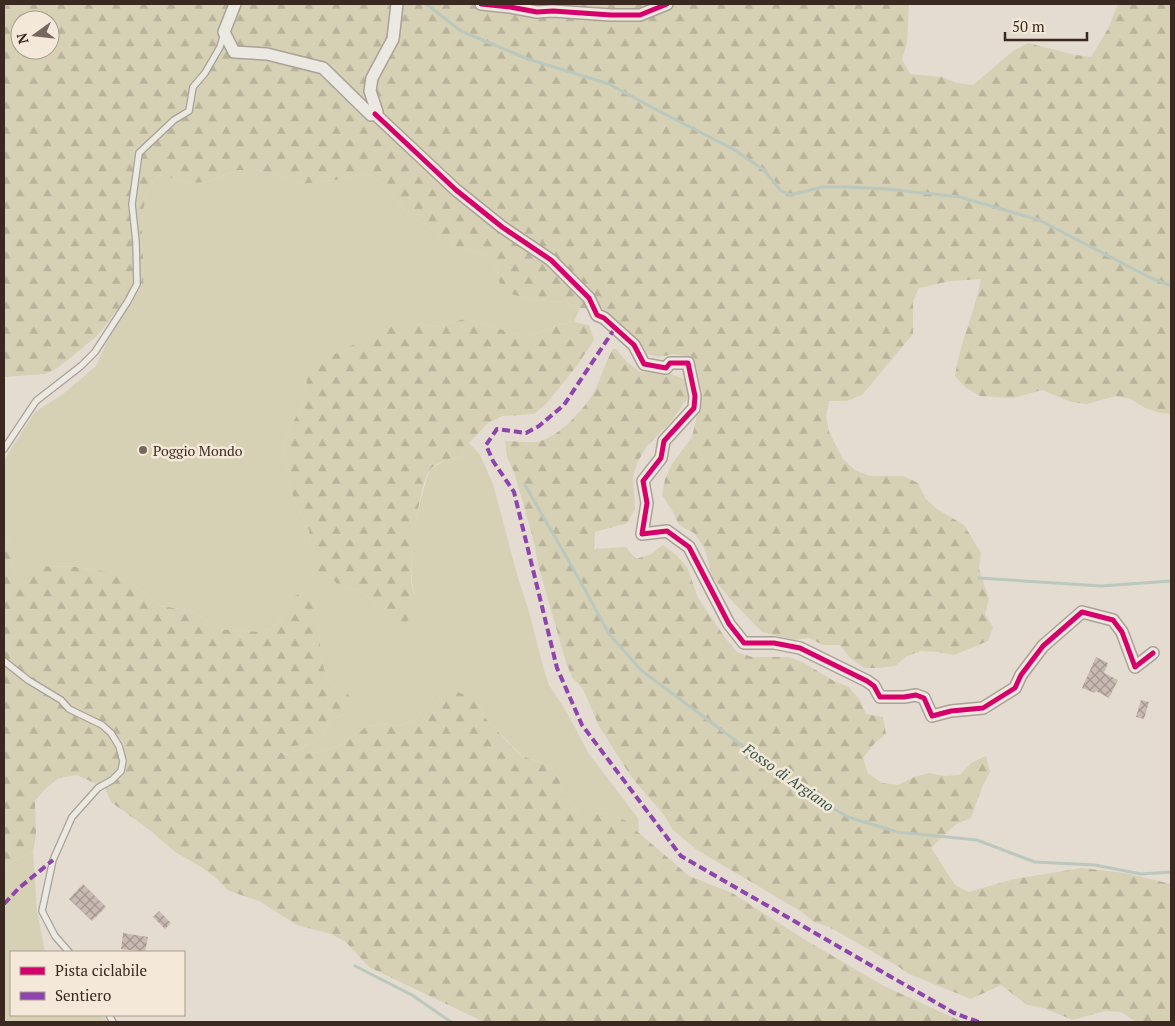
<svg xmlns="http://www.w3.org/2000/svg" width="1175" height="1026" font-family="'PT Serif',serif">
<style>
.green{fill:#d6d1b4}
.forest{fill:url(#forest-firs);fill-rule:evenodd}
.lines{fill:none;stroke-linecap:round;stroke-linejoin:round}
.stream{stroke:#bbc8be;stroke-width:3}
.building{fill:url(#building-cross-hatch)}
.service-casing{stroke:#aaa199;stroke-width:8}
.minor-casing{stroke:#aaa199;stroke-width:14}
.service{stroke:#ece8e2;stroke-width:5.5}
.minor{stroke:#ece8e2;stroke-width:11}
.quiet{stroke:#8e44ad;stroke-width:4;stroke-dasharray:8 4;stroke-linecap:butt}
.cycleway-casing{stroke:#f4e8d8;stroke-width:8}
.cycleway{stroke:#d6006c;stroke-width:5}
.poi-dot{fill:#75675f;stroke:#f4e8d8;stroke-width:2}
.labels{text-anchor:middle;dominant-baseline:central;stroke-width:5;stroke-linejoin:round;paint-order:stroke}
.poi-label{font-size:14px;fill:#392921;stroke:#f4e8d8;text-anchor:start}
.water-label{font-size:15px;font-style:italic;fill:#32574f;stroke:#f4e8d8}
</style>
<defs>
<pattern id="forest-firs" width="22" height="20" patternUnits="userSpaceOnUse" patternTransform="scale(1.25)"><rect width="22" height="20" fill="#d6d1b4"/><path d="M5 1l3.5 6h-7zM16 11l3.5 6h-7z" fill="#b8b39a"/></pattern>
<pattern id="building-cross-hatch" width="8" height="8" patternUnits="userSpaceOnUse" patternTransform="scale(1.25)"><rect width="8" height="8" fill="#c8bab2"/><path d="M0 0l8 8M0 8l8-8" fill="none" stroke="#a39790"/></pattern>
</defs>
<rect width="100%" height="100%" fill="#e4dbd1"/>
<path class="green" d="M 237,170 L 254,170 L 287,177 L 302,184 L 342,179 L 357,174 L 374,176 L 386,187 L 408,214 L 436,232 L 445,245 C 459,248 481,249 491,260 C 498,267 499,282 501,291 L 531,300 L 565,302 L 580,308 L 574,322 L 558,325 L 527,337 L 465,319 L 433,327 L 417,323 L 307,379 L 305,395 L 300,410 L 284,438 L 286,469 L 290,485 L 294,500 L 309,530 L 310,546 L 314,561 L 314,577 L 330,577 L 342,588 L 358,590 L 372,599 L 388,626 L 414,594 C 406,559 418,503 430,469 L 444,461 L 460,457 L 469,443 L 480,455 L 493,484 L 518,578 L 528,608 L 544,670 L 549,685 L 566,711 L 589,754 L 638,818 L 639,833 C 617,810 609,814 580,814 L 565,794 L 559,779 L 551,767 L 521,755 L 486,719 L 479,706 L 424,708 L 414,721 L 399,726 L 382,724 L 366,727 L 340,745 L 325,751 L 293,756 L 278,751 L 293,746 L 309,744 L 322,736 L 330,722 L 344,714 L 344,690 L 330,684 L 324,669 L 321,654 L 318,621 L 305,591 L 291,599 L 284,616 L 273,629 L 258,632 L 218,629 L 193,611 L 161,606 L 135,586 L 110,572 L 77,567 L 41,566 L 31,579 L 15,576 L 11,559 L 11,542 L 4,533 L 4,462 L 8,454 L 35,412 L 63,394 L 96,366 L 126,299 L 143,286 C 146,254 135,218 150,188 C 152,183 156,179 159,175 L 190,183 L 207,182 Z
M 33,852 L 37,911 L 45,952 L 11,952 L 11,1015 L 102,1015 L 107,1022 L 4,1022 L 4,866 Z"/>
<path class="forest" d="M 4,4 L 909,4 L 907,43 L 902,59 L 910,74 L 942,77 L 957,83 L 973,85 L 1013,51 L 1028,43 L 1075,55 L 1091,57 L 1108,29 L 1118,4 L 1171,4 L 1171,414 L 1160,413 L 1145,408 L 1131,399 L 1116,396 L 1087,404 L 1071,402 L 1042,390 L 1013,398 L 980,396 L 966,388 L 955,376 C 960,342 975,312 981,279 L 950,281 L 919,288 L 913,302 L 913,334 L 862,395 L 847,401 L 829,401 L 826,416 L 829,432 L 843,459 L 855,470 L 870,476 L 903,476 L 918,483 L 925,498 L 937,509 L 964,525 L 981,553 L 979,569 L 989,599 L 985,614 L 993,627 L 988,641 L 954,655 L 938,652 L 921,651 L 907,656 L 895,666 L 879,668 L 864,668 L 850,658 L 840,645 L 823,645 L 809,638 L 793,640 L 762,632 L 734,603 L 713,578 L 704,547 L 694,533 L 679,525 L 672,510 L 662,495 L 665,479 L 672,464 L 692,437 L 702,392 L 694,358 L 674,354 L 659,357 L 642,353 L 624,328 L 597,309 L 580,308 L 565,302 L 531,300 L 501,291 C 499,281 498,267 491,260 C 481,249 459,248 445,245 L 436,232 L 408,214 L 386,187 L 374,176 L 357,174 L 342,179 L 302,184 L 287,177 L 254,170 L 237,170 L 207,182 L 190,183 L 159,175 C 156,179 152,183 150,188 C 135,218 146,254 143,286 L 126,299 L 97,336 L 59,367 L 45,374 L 4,377 ZM 20,20 L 50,20 L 50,50 L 20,50 Z
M 465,319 L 527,337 L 558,325 L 574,322 L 589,325 L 594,340 L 576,367 L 546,404 L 534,414 L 502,416 L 488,423 L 469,443 L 460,457 C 450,459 440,461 431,468 C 420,477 410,560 411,577 C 411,588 417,601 413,612 C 411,616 408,621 405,625 L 388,627 L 372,599 L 358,590 L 342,588 L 330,577 L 314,577 L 314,561 L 310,546 L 309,530 L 294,500 L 290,485 L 286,469 L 284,438 L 300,410 L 305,395 L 307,379 L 314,365 L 372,335 L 402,322 L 417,323 L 433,327 Z
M 613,349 L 616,349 L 627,362 L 640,372 L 671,374 L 686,380 L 689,396 L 671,422 L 647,446 L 638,461 L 633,476 L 635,509 L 627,523 L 595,532 L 594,549 L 626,547 L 636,559 L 651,554 L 663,545 L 676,555 L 687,567 L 698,598 L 726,639 L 737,652 L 752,657 L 789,657 L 804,663 L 834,681 L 849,687 L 859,699 L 866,714 L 883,717 L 886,734 L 874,744 L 863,758 L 868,773 L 882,783 L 898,785 L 914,777 L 929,773 L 944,776 L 960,775 L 971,763 L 986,756 L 990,772 L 982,787 L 971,818 L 956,824 L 931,848 L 955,885 L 969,892 L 1014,879 L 1082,868 L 1125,873 L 1171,884 L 1171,1022 L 1136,1022 L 1121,1012 L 1105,1011 L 1073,1020 L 1043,1008 L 1027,1005 L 1001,985 L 971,999 L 909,974 L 896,965 L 829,927 L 814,922 L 802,912 L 697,850 L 672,829 L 665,816 L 632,778 L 599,726 L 583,689 L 572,677 L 566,662 L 539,568 L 533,538 L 514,472 L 507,457 L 505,441 C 515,441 526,443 536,442 C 557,439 584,410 594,392 C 601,378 605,363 613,349 Z
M 4,533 L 11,542 L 11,559 L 15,576 L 31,578 L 41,566 L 77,567 L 110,572 L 135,586 L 161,606 L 193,611 L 218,629 L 258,632 L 273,629 L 284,616 L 290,599 L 305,591 L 313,605 L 318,621 L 321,654 L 324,669 L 330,684 L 344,690 L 355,703 L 344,714 L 330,722 L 322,736 L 309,744 L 293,746 L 279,752 L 293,756 L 325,751 L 340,745 L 366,727 L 382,724 L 399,726 L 414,721 L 424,708 L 436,696 L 450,690 L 467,695 L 479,706 L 486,719 L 520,755 L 551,767 L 559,779 L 565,794 L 580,814 L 613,814 L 628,822 L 639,833 L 689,876 L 732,893 L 802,938 L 884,986 L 963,1022 L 484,1022 L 369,967 L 346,942 L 331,934 L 297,925 L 259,901 L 229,891 L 217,879 L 203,868 L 175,852 L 151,831 L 111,802 L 105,788 L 77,775 L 59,778 L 46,788 L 35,801 L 36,835 L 33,852 L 4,866 Z"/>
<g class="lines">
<path class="stream" d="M 426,4 L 461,31 L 528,59 L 609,84 L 655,109 L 733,149 L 764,170 L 781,191 L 791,195 L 822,187 L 847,187 L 887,189 L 960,197 L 1039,220 L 1149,277 L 1171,286
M 1170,4 L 1171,5
M 525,485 L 578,577 L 609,634 L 642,671 L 802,790 L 848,817 L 897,832 L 977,840 L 1035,862 L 1095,865 L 1141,874 L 1171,872
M 979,578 L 1101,586 L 1171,581
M 355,966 L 412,995 L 451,1022"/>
</g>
<path class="building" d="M 1096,657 L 1108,663 L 1104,673 L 1118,680 L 1109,698 L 1096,691 L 1095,693 L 1082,688 Z
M 1141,700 L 1149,702 L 1144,719 L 1136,717 Z
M 83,884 L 106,907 L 92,921 L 69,899 Z
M 159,911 L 171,923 L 165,929 L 153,917 Z
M 123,933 L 148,937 L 145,952 L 121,949 Z"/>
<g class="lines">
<defs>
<path id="service" d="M 4,449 L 36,401 L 81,366 L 95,352 L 128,301 L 137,284 L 136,242 L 132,204 L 139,153 L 174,120 L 189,111 L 193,87 L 205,73 L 220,47 L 224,34
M 4,661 L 28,680 L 61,700 L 69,709 L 102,725 L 111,733 L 119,746 L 123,761 L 121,771 L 112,780 L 98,788 L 72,817 L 53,860 L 42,911 L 55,936 L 69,952
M 109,1015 L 113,1022"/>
<path id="minor" d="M 235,4 L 224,32 L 234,52 L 267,54 L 323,68 L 371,115 L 375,114 L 377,112 L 370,91 L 372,78 L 393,39 L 397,4
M 481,4 L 510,7 L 537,12 L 553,11 L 611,15 L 640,15 L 667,4
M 375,114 L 456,190 L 502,227 L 551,260 L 589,298 L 597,315 L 604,318 L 634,345 L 644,364 L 666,368 L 670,363 L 688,363 L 695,396 L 694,408 L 664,441 L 661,458 L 643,481 L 647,503 L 642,534 L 667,531 L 689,547 L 729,624 L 744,643 L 774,643 L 800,648 L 867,681 L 874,686 L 880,697 L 904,697 L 916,695 L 924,698 L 932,716 L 951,711 L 983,708 L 1015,688 L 1021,675 L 1043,646 L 1082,612 L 1113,620 L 1122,632 L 1135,667 L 1153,653"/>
</defs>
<use href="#service" class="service-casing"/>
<use href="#minor" class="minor-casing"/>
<use href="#service" class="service"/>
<use href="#minor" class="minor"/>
<path class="quiet" d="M 615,328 L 564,405 L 539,426 L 526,433 L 497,429 L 486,445 L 493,461 L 514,492 L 557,668 L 582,725 L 681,856 L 954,1013 L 979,1022
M 4,904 L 19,888 L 53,860"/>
<defs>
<path id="cycleway" d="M 481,4 L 510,7 L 537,12 L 553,11 L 611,15 L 640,15 L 667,4
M 375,114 L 456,190 L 502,227 L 551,260 L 589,298 L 597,315 L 604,318 L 634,345 L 644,364 L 666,368 L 670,363 L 688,363 L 695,396 L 694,408 L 664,441 L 661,458 L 643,481 L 647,503 L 642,534 L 667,531 L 689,547 L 729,624 L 744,643 L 774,643 L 800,648 L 867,681 L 874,686 L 880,697 L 904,697 L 916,695 L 924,698 L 932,716 L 951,711 L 983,708 L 1015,688 L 1021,675 L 1043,646 L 1082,612 L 1113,620 L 1122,632 L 1135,667 L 1153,653"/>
</defs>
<use href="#cycleway" class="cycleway-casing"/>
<use href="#cycleway" class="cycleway"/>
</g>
<circle class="poi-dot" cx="143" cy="450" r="5"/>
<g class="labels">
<g class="poi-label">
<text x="153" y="450">Poggio Mondo</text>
</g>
<g class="water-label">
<text transform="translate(789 777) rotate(35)">Fosso di Argiano</text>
</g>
</g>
<rect width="1175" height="1026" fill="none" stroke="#392921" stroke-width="10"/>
<rect x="10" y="951" width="175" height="65" fill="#f4e8d8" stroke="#a99c8f"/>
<rect x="20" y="967" width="25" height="8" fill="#d6006c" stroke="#a99c8f"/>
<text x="55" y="976" font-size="15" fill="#392921">Pista ciclabile</text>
<rect x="20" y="992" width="25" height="8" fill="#8e44ad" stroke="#a99c8f"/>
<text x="55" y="1001" font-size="15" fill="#392921">Sentiero</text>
<g transform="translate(35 35) rotate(255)"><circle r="24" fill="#f4e8d8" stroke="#a99c8f"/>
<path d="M0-4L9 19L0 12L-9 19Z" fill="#75675f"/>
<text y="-8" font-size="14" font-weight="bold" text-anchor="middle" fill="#392921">N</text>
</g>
<path d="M1005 32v8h82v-8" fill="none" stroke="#392921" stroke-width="2.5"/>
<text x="1012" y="32" font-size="15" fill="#392921" stroke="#f4e8d8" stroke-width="4" paint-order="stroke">50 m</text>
</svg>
